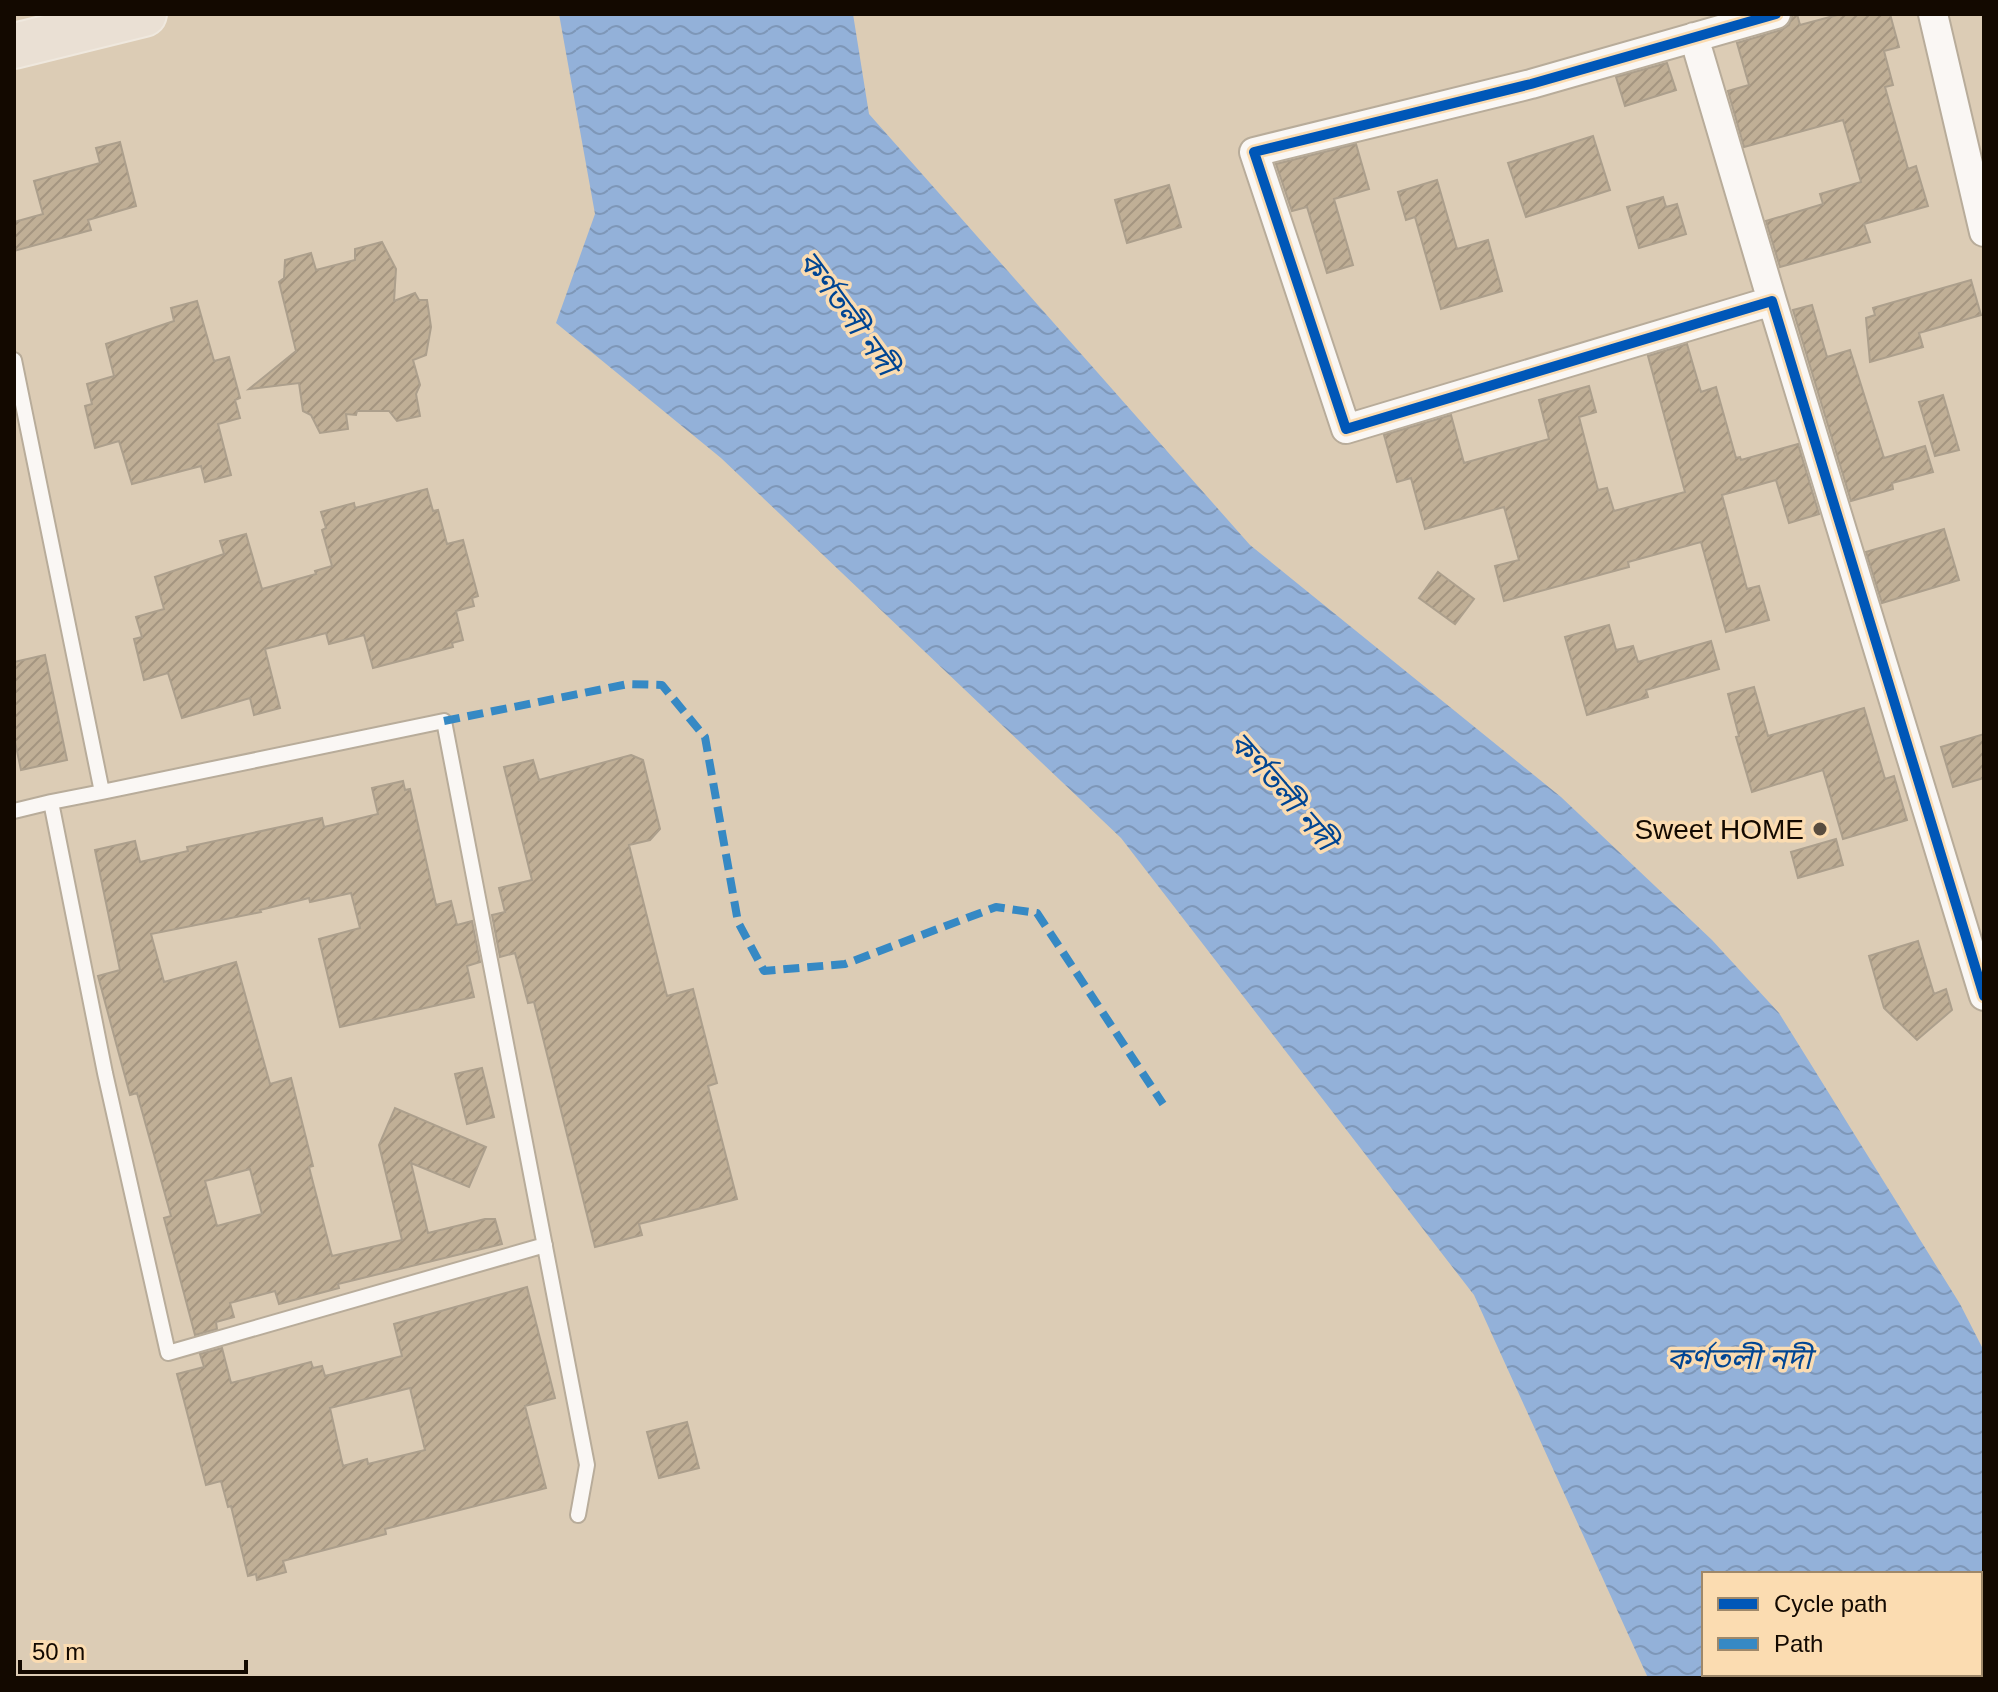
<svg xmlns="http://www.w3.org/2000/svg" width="1998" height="1692" font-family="Arial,'Noto Sans Bengali',sans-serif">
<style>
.water{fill:url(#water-waves);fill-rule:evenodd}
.building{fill:url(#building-hatch);stroke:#ac9f8c;stroke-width:2;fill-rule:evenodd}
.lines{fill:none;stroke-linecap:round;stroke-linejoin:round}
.lane-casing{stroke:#b8ac9a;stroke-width:18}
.street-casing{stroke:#b8ac9a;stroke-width:32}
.highway-casing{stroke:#efe8de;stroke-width:48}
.lane{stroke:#faf7f4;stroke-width:14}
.street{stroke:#faf7f4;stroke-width:28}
.highway{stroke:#eae0d4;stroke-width:44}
.quiet{stroke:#3689c4;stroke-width:8;stroke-dasharray:16 8;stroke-linecap:butt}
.cycleway-casing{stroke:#fbdcb1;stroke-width:15}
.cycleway{stroke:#0057b8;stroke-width:10}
.poi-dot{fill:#594d3f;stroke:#fbdcb1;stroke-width:3}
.labels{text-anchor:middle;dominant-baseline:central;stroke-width:7;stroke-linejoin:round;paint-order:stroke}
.poi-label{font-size:28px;fill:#130900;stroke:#fbdcb1;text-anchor:end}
.water-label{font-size:30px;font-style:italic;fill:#004593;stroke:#fbdcb1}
</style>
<defs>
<pattern id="water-waves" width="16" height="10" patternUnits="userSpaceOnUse" patternTransform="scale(2)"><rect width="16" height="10" fill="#93b1d9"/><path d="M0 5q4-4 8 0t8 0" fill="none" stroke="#7e97b8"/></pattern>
<pattern id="building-hatch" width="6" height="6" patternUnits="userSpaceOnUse" patternTransform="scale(2)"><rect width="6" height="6" fill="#c0af96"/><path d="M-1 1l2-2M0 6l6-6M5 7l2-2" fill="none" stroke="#a49580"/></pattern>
</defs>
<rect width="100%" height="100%" fill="#dcccb5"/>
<path class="water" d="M 559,14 L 853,14 L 869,114 L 1250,545 L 1561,797 L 1712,940 L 1779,1013 L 1960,1304 L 1984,1351 L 1984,1678 L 1648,1678 L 1474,1295 L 1121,838 L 721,458 L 556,323 L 595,214 ZM 1704,1574 L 1980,1574 L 1980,1674 L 1704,1674 Z"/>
<path class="building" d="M 1793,14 L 1797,14 L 1800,25 L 1841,14 L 1890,14 L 1899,47 L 1884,51 L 1893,85 L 1885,87 L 1908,169 L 1916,166 L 1928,206 L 1864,224 L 1870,242 L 1780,267 L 1766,221 L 1823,204 L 1820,194 L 1861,182 L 1843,120 L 1744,147 L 1728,91 L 1749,85 L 1737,43 L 1781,30 L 1789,25 Z
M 1667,63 L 1676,90 L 1625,106 L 1616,77 Z
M 1593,136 L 1610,190 L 1526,217 L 1508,163 Z
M 120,142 L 136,206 L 88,220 L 91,230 L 14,251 L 14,222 L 43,214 L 34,181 L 100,163 L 96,148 Z
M 1356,144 L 1369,189 L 1334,199 L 1353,265 L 1327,273 L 1307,207 L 1292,211 L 1276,164 Z
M 1437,180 L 1457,249 L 1488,240 L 1502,291 L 1441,309 L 1415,217 L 1406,220 L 1398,192 Z
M 1169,185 L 1181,227 L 1127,243 L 1115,200 Z
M 1663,197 L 1666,207 L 1677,204 L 1686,234 L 1639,248 L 1627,207 Z
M 382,242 L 396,269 L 394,301 L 415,293 L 419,300 L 427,300 L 431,327 L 426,355 L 413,360 L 420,385 L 416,394 L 420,416 L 397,421 L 389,411 L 357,411 L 356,415 L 346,414 L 348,429 L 320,433 L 311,415 L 303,411 L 299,383 L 249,389 L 296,351 L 279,282 L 284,278 L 285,260 L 311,253 L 316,270 L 355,260 L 355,249 Z
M 1971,280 L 1981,315 L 1919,333 L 1923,347 L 1870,362 L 1866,318 L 1875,315 L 1873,308 Z
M 197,301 L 214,361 L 229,357 L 240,398 L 235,400 L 240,418 L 218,424 L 231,475 L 205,482 L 201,466 L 132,484 L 119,441 L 95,448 L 85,406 L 92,404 L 87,384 L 114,376 L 106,344 L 174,321 L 171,308 Z
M 1812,305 L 1827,357 L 1850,350 L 1884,458 L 1925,446 L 1933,472 L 1892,483 L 1893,489 L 1851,501 L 1793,310 Z
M 1687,344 L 1701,392 L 1716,387 L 1736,458 L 1740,457 L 1741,460 L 1798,444 L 1819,514 L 1789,523 L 1776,480 L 1722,495 L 1747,589 L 1759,586 L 1769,620 L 1726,632 L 1701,542 L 1628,562 L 1629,567 L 1504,601 L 1495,566 L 1519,560 L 1504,507 L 1425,529 L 1411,478 L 1397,482 L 1384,435 L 1451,415 L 1464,463 L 1549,439 L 1539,400 L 1589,386 L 1596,412 L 1579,417 L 1598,490 L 1607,488 L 1614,511 L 1685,492 L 1648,356 Z
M 1943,395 L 1959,450 L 1935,456 L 1919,402 Z
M 427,489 L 433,511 L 438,510 L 447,544 L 463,540 L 478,596 L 472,598 L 474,606 L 456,611 L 463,640 L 452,643 L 453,647 L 373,668 L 364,635 L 329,644 L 326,633 L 265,649 L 280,708 L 254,715 L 250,698 L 182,718 L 168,673 L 144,680 L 134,639 L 142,637 L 136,617 L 164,609 L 155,577 L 224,554 L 220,541 L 246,534 L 262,589 L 316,574 L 315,571 L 332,566 L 322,530 L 326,528 L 321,512 L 354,503 L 355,508 Z
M 1944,529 L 1959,580 L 1882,603 L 1866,552 Z
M 1438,572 L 1474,599 L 1455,624 L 1419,598 Z
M 1609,625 L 1616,650 L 1633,646 L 1638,662 L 1711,641 L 1719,669 L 1646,690 L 1648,697 L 1587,715 L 1565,637 Z
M 45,655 L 67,760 L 21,770 L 14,737 L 14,662 Z
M 1754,687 L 1768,736 L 1864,708 L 1885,779 L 1894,776 L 1907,820 L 1843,839 L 1823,770 L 1752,792 L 1736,737 L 1739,736 L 1728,694 Z
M 1984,734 L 1984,778 L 1953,787 L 1941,747 Z
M 631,755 L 643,760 L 660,829 L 650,840 L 629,845 L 667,996 L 693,989 L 717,1083 L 708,1086 L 737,1199 L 639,1224 L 642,1235 L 595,1247 L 534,1002 L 528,1003 L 515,953 L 500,957 L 492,915 L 505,912 L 499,888 L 532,880 L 504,767 L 533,760 L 539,780 Z
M 403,781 L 405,790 L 410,789 L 436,905 L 451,901 L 457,925 L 472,921 L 480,962 L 467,966 L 474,997 L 340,1027 L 319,939 L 360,928 L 351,893 L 310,902 L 309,898 L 260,910 L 261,912 L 151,934 L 164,982 L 236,962 L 270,1084 L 291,1078 L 313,1166 L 309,1167 L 332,1256 L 402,1240 L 379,1145 L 395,1108 L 486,1147 L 469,1187 L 411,1163 L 428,1233 L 485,1219 L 495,1219 L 502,1244 L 338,1284 L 339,1288 L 279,1304 L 275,1291 L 230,1303 L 234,1317 L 216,1322 L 217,1329 L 195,1335 L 164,1218 L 171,1216 L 137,1093 L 130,1095 L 98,976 L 120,970 L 95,850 L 135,841 L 140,862 L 188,851 L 187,847 L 322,818 L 324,827 L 378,814 L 372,788 ZM 250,1169 L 262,1214 L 217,1226 L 205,1181 Z
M 1836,839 L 1843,865 L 1798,878 L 1791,852 Z
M 1918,941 L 1934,994 L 1946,989 L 1952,1010 L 1917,1040 L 1884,1008 L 1869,956 Z
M 482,1068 L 494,1117 L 467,1124 L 455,1074 Z
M 527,1287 L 555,1398 L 525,1406 L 546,1488 L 385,1529 L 386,1534 L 294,1558 L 283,1561 L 286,1572 L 257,1580 L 256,1574 L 248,1576 L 231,1506 L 228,1507 L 221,1481 L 206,1485 L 177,1374 L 204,1367 L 200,1354 L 222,1348 L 231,1383 L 311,1362 L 313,1368 L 322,1366 L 325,1376 L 402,1356 L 394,1324 ZM 410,1388 L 425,1450 L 368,1464 L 367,1459 L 343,1466 L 330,1408 Z
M 687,1422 L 699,1468 L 659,1478 L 647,1432 Z"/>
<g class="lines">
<defs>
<path id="lane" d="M 14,360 L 102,792 L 444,721 L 587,1465 L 578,1515
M 51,802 L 102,792
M 14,811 L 51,802 L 105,1073 L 168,1353 L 545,1245"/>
<path id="street" d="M 1776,14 L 1531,84 L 1254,152 L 1346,429 L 1772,301 L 1984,996
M 1933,14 L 1984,232
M 1694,37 L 1772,301"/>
<path id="highway" d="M 14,46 L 144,14"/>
</defs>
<use href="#lane" class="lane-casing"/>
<use href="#street" class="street-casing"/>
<use href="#highway" class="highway-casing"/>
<use href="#lane" class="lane"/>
<use href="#street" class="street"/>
<use href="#highway" class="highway"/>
<path class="quiet" d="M 444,721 L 628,684 L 662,685 L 705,737 L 738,922 L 764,971 L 845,964 L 996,907 L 1037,913 L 1163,1104"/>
<defs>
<path id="cycleway" d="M 1776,14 L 1531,84 L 1254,152 L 1346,429 L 1772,301 L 1984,996"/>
</defs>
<use href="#cycleway" class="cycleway-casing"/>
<use href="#cycleway" class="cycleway"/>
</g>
<circle class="poi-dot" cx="1820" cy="829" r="8"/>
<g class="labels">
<g class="poi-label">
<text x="1804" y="829">Sweet HOME</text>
</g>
<g class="water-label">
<text transform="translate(848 313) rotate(54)">কর্ণতলী নদী</text>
<text transform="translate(1283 791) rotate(49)">কর্ণতলী নদী</text>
<text x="1739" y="1358">কর্ণতলী নদী</text>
</g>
</g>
<rect width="1998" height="1692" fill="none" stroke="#130900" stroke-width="32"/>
<rect x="1702" y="1572" width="280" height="104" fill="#fbdcb1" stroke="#9e886a" stroke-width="2"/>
<rect x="1718" y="1598" width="40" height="12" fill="#0057b8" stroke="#9e886a" stroke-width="2"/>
<text x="1774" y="1612" font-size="24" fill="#130900">Cycle path</text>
<rect x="1718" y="1638" width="40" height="12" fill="#3689c4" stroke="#9e886a" stroke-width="2"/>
<text x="1774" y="1652" font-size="24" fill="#130900">Path</text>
<path d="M20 1660v12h226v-12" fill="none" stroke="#130900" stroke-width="4"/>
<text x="32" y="1660" font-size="24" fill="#130900" stroke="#fbdcb1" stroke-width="6" paint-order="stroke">50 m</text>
</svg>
